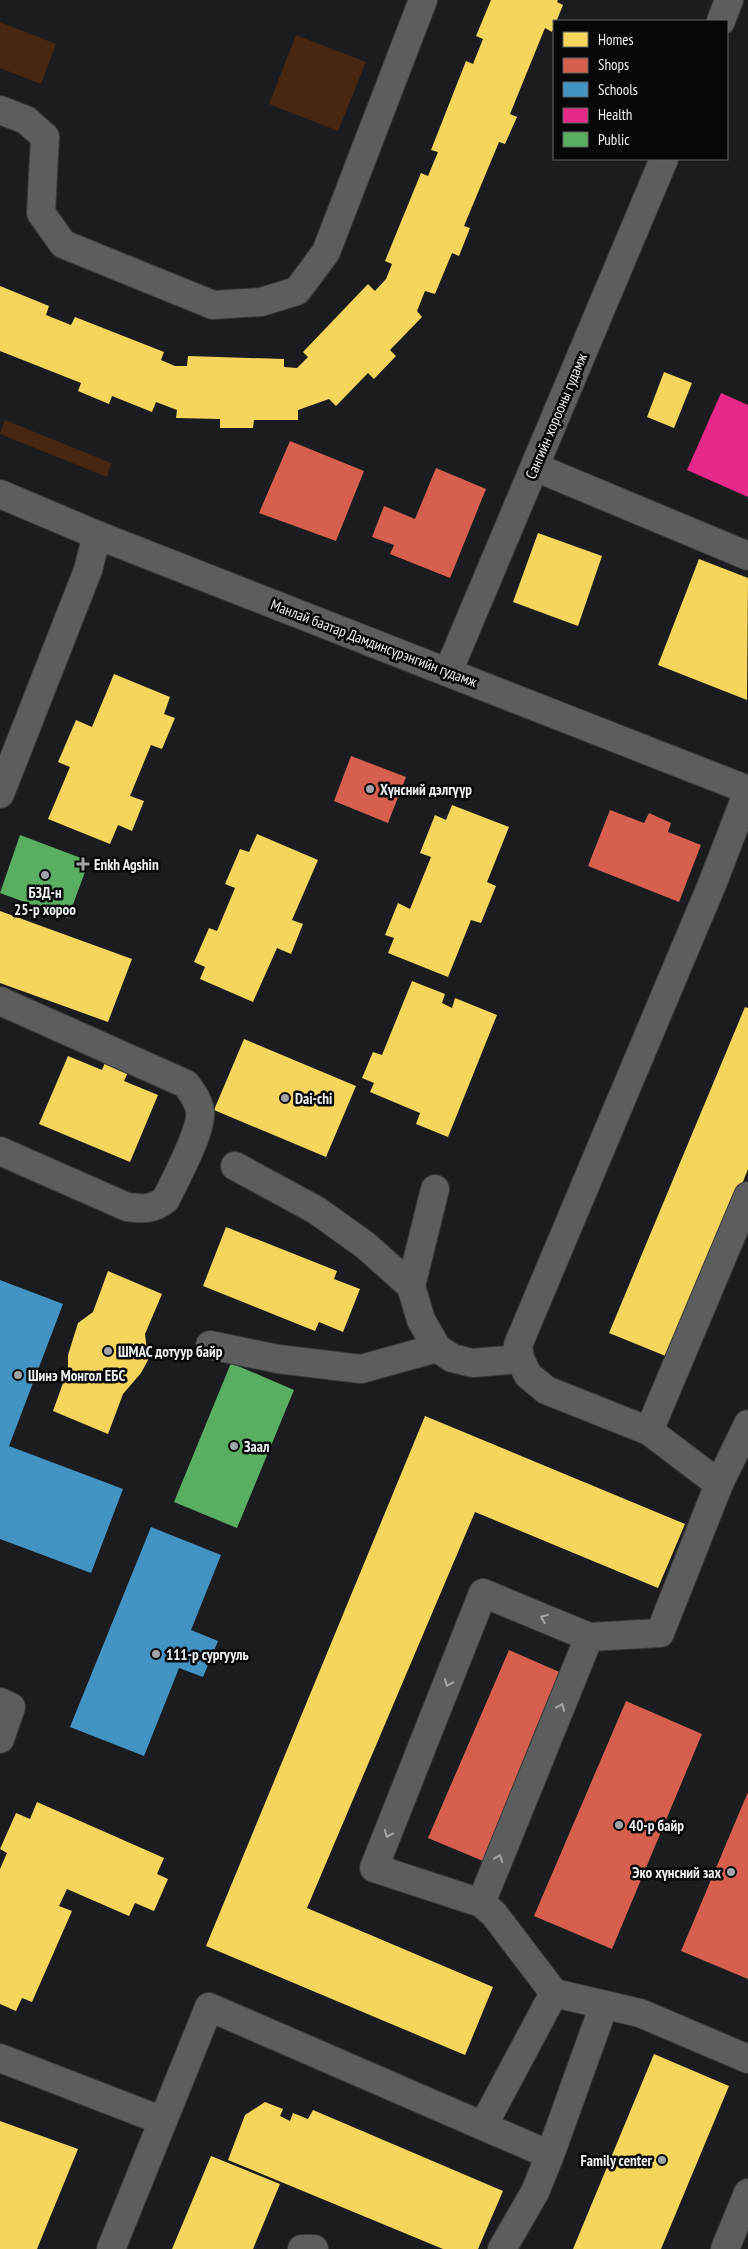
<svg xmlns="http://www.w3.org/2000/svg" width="748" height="2249" font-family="'PT Sans Narrow',sans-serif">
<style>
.green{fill:#472612}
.homes{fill:#f6d55c}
.shops{fill:#d6604d}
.schools{fill:#4393c3}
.health{fill:#e7298a}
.public{fill:#5aae61}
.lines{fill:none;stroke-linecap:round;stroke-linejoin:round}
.street-casing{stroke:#37383a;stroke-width:30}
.secondary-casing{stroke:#37383a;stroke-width:30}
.street{stroke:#5b5d5e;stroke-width:28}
.secondary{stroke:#5b5d5e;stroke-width:28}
.oneway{stroke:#a4a6a8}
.poi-dot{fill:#a3a6a9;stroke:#050708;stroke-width:2}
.labels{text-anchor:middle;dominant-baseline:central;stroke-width:5;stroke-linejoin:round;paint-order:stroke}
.street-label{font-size:15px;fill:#edf0f3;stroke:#050708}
.poi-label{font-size:15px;font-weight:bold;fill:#edf0f3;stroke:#050708;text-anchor:start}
</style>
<rect width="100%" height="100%" fill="#1a1c1f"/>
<path class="green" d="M 0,22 L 56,44 L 41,84 L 0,68 Z
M 296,35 L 366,62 L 338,131 L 269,104 Z
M 5,420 L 111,463 L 107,477 L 0,434 Z"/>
<path class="homes" d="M 491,0 L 558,0 L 557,2 L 563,5 L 552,32 L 545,28 L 510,114 L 517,117 L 505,144 L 499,142 L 464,226 L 470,228 L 459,256 L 452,253 L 435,294 L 425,291 L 417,311 L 422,317 L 390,350 L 396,356 L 374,379 L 368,373 L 336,406 L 329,399 L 298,410 L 298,420 L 254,420 L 253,428 L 220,428 L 220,419 L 176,418 L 177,410 L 156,402 L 152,412 L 112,396 L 109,404 L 78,391 L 81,383 L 0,351 L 0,286 L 49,306 L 46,315 L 71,325 L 75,317 L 164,352 L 161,360 L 175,366 L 187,366 L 188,356 L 284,359 L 284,367 L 297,368 L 308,357 L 303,352 L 368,284 L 375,291 L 386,279 L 392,264 L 385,261 L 421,173 L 428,176 L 438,152 L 431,150 L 466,61 L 473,64 L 483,39 L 476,36 Z
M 664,372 L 692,383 L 674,428 L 647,417 Z
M 538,533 L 602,556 L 578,626 L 513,602 Z
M 699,559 L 748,578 L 747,700 L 658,665 Z
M 114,674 L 170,697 L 164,714 L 175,718 L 162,749 L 151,745 L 130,796 L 144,801 L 132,831 L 118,825 L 110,844 L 48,819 L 70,767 L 58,762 L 76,720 L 92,727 Z
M 452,805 L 509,827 L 487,882 L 496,886 L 481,923 L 471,920 L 448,977 L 388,953 L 394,938 L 385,935 L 398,903 L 410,909 L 431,857 L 420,853 L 435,815 L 446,820 Z
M 257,834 L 318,860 L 292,920 L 303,924 L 291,954 L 277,948 L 253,1002 L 200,979 L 205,967 L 194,962 L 209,928 L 217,931 L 235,888 L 225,884 L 240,849 L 249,852 Z
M 0,911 L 132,959 L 108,1022 L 0,983 Z
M 412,981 L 445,994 L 442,1003 L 452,1008 L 455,998 L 497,1015 L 448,1137 L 416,1124 L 420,1113 L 370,1092 L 374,1083 L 362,1078 L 373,1052 L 382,1055 Z
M 745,1007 L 748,1008 L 748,1169 L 673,1359 L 609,1333 Z
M 244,1039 L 356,1086 L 326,1157 L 214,1110 Z
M 68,1056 L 102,1070 L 106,1060 L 129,1070 L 124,1081 L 158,1095 L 130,1162 L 39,1124 Z
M 226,1227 L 337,1271 L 334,1279 L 360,1289 L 343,1332 L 319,1322 L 315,1331 L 203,1286 Z
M 108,1271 L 162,1294 L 145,1334 L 148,1360 L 141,1373 L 123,1394 L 108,1434 L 53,1411 L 68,1369 L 68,1355 L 78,1323 L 93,1312 Z
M 425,1416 L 685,1524 L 658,1588 L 475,1512 L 307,1908 L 493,1987 L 465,2055 L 206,1946 Z
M 37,1802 L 164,1858 L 157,1874 L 168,1879 L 154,1911 L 135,1903 L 129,1916 L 67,1889 L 59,1906 L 72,1911 L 32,2002 L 22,1998 L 16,2011 L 0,2004 L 0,1869 L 7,1853 L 0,1849 L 16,1813 L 30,1819 Z
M 654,2054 L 729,2086 L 661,2249 L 573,2249 Z
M 265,2102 L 283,2109 L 280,2116 L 290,2121 L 293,2113 L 308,2119 L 313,2110 L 503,2191 L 478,2249 L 443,2249 L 228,2160 L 245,2115 Z
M 0,2121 L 78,2149 L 37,2249 L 0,2249 Z
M 211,2156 L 280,2184 L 253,2249 L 172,2249 Z"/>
<path class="shops" d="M 290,441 L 364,471 L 336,541 L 259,513 Z
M 436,468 L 486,489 L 450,578 L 390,554 L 394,545 L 372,537 L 384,506 L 415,519 Z
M 351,756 L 406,777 L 388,823 L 334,801 Z
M 610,810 L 644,823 L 649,813 L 671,823 L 668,832 L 701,845 L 679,902 L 588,866 Z
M 509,1650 L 564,1674 L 483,1861 L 428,1838 Z
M 626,1701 L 702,1734 L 612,1949 L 534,1916 Z
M 748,1792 L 748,1979 L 681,1951 Z"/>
<path class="schools" d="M 0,1280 L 63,1304 L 9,1446 L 123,1489 L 91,1573 L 0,1539 Z
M 151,1527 L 221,1555 L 191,1630 L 218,1641 L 203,1677 L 179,1668 L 144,1756 L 70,1727 Z"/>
<path class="health" d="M 721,393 L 748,405 L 748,497 L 687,470 Z"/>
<path class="public" d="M 20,835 L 89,861 L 68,918 L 0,893 Z
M 231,1363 L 294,1390 L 237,1528 L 174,1502 Z"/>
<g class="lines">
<defs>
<path id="street" d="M 0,110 L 26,120 L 45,137 L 41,213 L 63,244 L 213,305 L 261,302 L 297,291 L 326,252 L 423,0
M 535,467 L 748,556
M 748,791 L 713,882 L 518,1345 L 520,1359 L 528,1375 L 546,1390 L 649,1431 L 719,1484 L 660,1633 L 589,1637 L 483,1593 L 374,1868 L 481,1903 L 494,1914 L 554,1993 L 640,2013 L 748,2059
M 0,794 L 88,570 L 97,535
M 0,1001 L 186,1084 C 192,1092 199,1101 200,1112 C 202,1131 175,1180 166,1199 C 153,1210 143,1209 127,1207 L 0,1151
M 235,1166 L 316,1210 L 365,1245 L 411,1286 L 421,1320 L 437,1348 L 452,1358 L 472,1363 L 520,1359
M 411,1286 L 435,1189
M 210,1345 L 278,1359 L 361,1369 L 437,1348
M 649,1431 L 748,1196
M 719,1484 L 748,1424
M 0,1702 L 11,1707 L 0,1739
M 481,1903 L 589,1637
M 0,2058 L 163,2121
M 483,2126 L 554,1993
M 111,2249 L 209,2007 L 550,2155 L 604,2005
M 302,2249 L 314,2249
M 502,2249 L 535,2192 L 550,2155
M 725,2249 L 748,2193"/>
<path id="secondary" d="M 721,21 L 729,0
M 0,494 L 97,535 L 748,790
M 448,672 L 664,159"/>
</defs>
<use href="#street" class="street-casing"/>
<use href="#secondary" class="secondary-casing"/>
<use href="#street" class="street"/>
<use href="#secondary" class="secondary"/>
</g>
<defs><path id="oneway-chevron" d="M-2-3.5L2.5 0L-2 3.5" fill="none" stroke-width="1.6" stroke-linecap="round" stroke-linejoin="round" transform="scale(1.25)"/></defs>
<g class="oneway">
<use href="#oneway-chevron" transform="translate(544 1618) rotate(-158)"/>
<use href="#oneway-chevron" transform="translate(448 1683) rotate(112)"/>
<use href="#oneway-chevron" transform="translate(561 1707) rotate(-68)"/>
<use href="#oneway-chevron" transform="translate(388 1834) rotate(112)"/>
<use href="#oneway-chevron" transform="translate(499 1858) rotate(-68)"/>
</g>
<g class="poi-dot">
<circle cx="370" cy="789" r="5"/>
<path d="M80.5 856.5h5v5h5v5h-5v5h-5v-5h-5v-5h5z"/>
<circle cx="45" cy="875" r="5"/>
<circle cx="285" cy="1098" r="5"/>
<circle cx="108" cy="1351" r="5"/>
<circle cx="18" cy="1375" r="5"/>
<circle cx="234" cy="1446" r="5"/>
<circle cx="156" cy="1654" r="5"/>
<circle cx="619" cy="1825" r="5"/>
<circle cx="731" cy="1872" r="5"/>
<circle cx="662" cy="2160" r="5"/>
</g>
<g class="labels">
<g class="street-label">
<text transform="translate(556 416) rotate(-67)">Сангийн хорооны гудамж</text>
<text transform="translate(374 643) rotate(21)">Манлай баатар Дамдинсүрэнгийн гудамж</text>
</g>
<g class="poi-label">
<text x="380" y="789">Хүнсний дэлгүүр</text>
<text x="94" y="864">Enkh Agshin</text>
<text x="45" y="892" text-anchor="middle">БЗД-н<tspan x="45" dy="17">25-р хороо</tspan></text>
<text x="295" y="1098">Dai-chi</text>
<text x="118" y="1351">ШМАС дотуур байр</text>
<text x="28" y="1375">Шинэ Монгол ЕБС</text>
<text x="244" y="1446">Заал</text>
<text x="166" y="1654">111-р сургууль</text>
<text x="629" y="1825">40-р байр</text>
<text x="721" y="1872" text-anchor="end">Эко хүнсний зах</text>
<text x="652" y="2160" text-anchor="end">Family center</text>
</g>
</g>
<rect x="553" y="20" width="175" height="140" fill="#050708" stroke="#626466"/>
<rect x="563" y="32" width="25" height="15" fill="#f6d55c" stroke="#626466"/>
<text x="598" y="45" font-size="15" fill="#edf0f3">Homes</text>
<rect x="563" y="58" width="25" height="15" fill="#d6604d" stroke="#626466"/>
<text x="598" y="70" font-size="15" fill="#edf0f3">Shops</text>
<rect x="563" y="82" width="25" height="15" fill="#4393c3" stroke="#626466"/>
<text x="598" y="95" font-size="15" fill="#edf0f3">Schools</text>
<rect x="563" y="108" width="25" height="15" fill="#e7298a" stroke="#626466"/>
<text x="598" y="120" font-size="15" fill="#edf0f3">Health</text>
<rect x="563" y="132" width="25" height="15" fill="#5aae61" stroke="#626466"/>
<text x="598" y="145" font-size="15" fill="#edf0f3">Public</text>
</svg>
